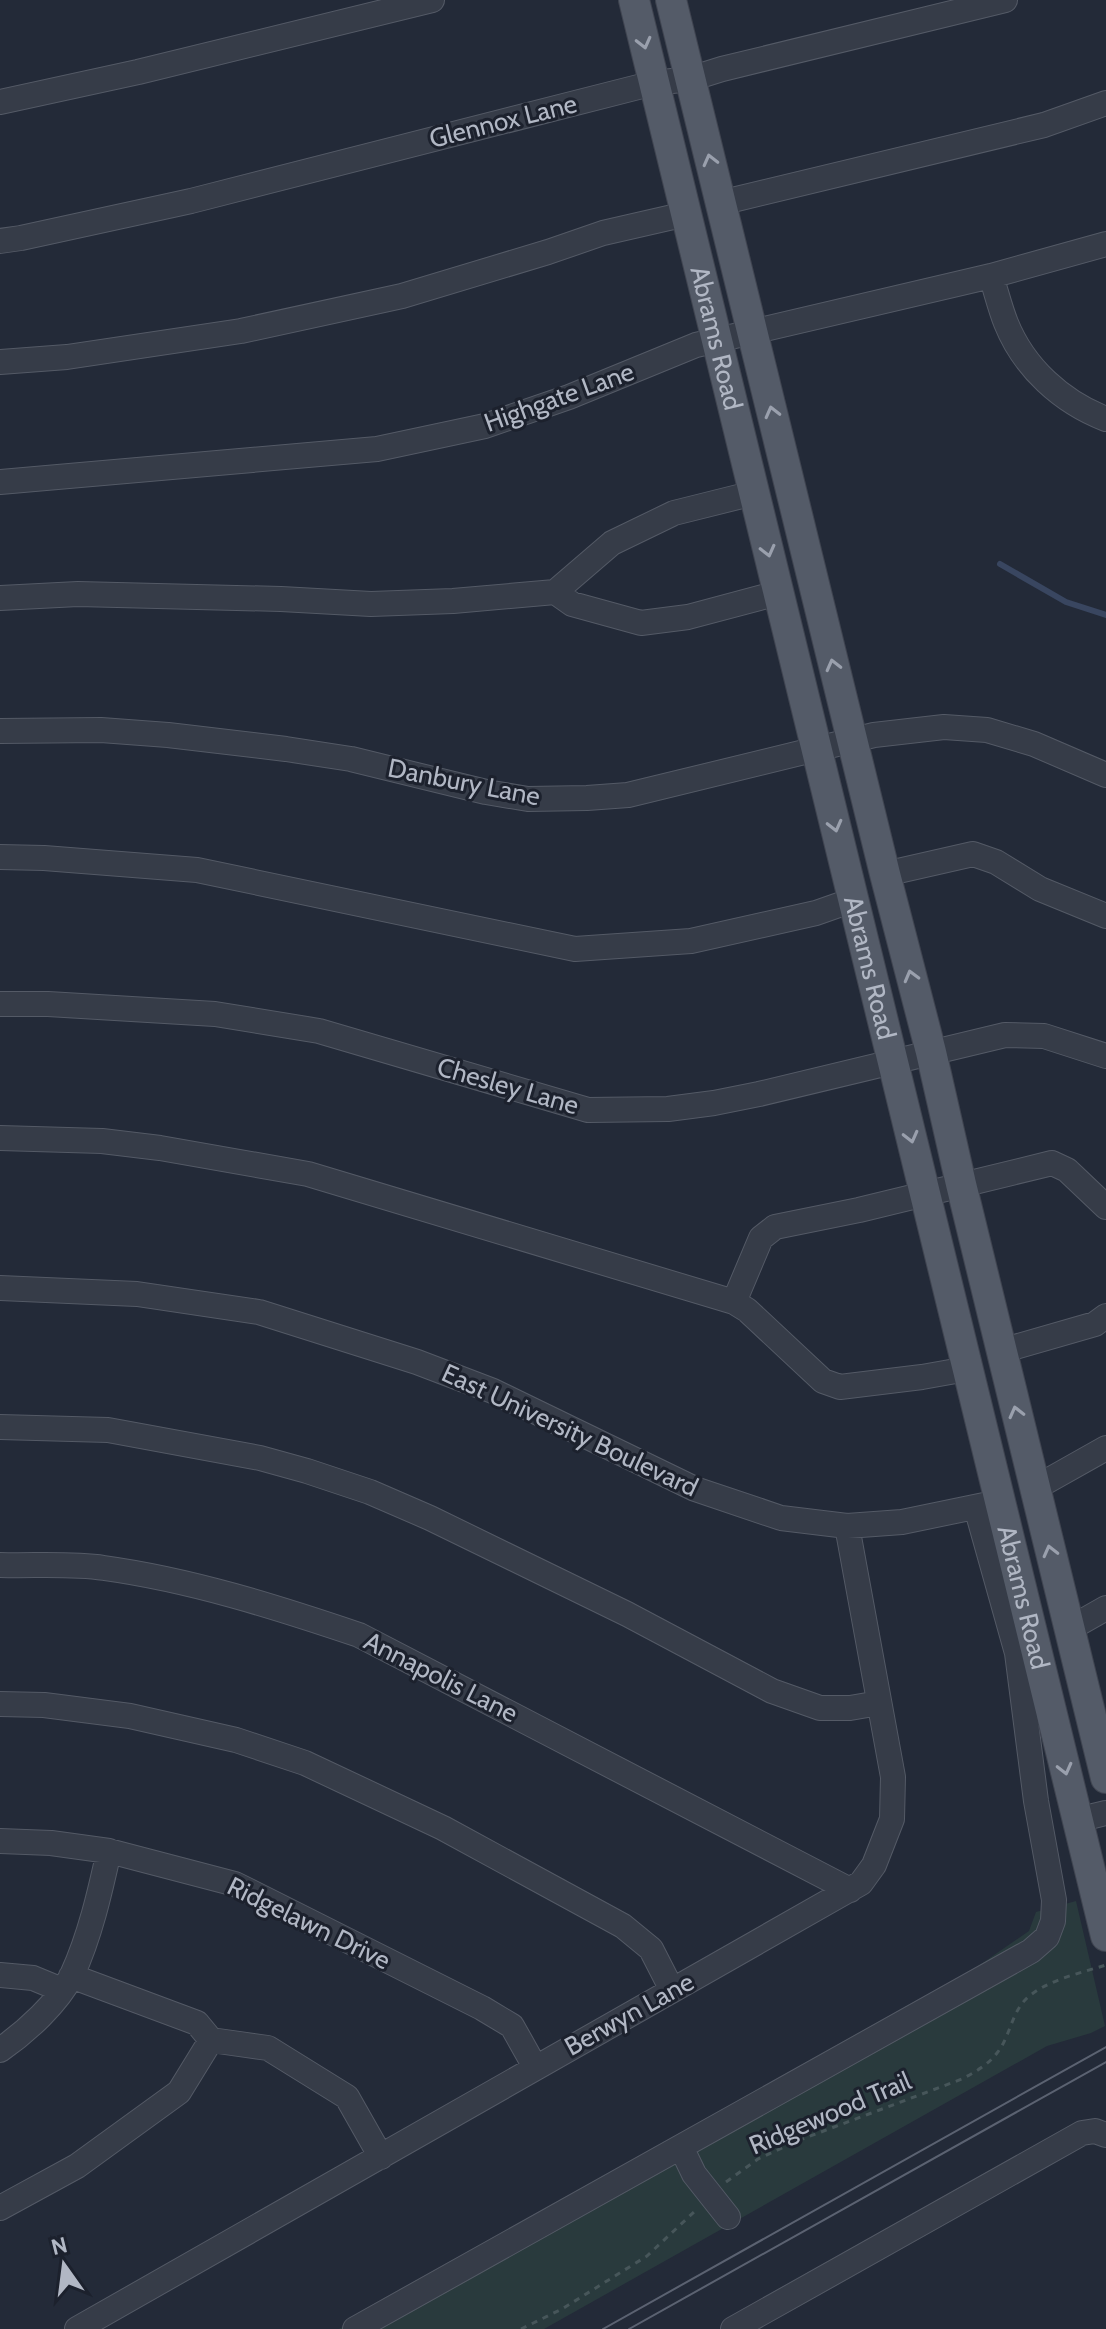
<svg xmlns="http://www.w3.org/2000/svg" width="1106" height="2329" font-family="Cabin,sans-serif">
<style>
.green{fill:#293a3d}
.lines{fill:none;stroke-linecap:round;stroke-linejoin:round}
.stream{stroke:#394660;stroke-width:6}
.minor-casing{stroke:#545a66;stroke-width:26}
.major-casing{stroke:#404551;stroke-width:32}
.path{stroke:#47565a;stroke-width:3;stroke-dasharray:6 6;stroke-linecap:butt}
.minor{stroke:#363c48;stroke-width:24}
.major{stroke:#545b68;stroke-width:30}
.tram{stroke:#5b6271;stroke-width:2}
.oneway{stroke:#9aa0ad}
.labels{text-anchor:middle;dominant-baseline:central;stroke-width:6;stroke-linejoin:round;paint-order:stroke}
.street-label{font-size:26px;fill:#b1b7c4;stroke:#1c212d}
</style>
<rect width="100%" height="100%" fill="#232a38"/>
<path class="green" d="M 1076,1901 L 1105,2026 L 1091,2033 L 1047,2046 L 544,2329 L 339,2329 L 942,1991 L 1029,1931 L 1036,1912 Z"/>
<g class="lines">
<path class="stream" d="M 1000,564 L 1066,602 L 1106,615"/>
<defs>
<path id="minor" d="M 0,102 L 138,72 L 432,0
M 720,203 L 1044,125 L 1106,103
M 0,241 L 21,238 L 191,201 L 654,83 L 690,79 L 722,69 L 1005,0
M 991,276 C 996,291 1000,308 1006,323 C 1024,368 1062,402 1106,419
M 0,362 L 67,357 L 241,331 L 402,296 L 548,252 L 603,233 L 686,214
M 0,482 L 377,449 L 485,426 L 569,397 L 696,345 L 991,276 L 1106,244
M 555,592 L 572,604 L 641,623 L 688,617 L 778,593
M 0,598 L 78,594 L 281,599 L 371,604 L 453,601 L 555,592 L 612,543 L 674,513 L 754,493
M 0,731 L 101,730 L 168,735 L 286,749 L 351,759 L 486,792 L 528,799 L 587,798 L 628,795 L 874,735 L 944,727 L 987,730 L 1034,744 L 1106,775
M 0,857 L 44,858 L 197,870 L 575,949 L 691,941 L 816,913 L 853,900
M 885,874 L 973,854 L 996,862 L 1040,889 L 1106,916
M 0,1004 L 48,1004 L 215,1014 L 319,1031 L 588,1110 L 668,1109 L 714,1103 L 759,1094 L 1005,1035 L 1044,1036 L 1106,1056
M 0,1138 L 102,1141 L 160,1148 L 308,1174 L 734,1302 L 747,1310 L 823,1381 L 840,1387 L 922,1377 L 967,1369
M 0,1288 L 137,1294 L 259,1312 L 417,1362 L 493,1391 L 695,1489 L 781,1518 L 847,1526 L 902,1522 L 989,1504
M 734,1302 L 761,1238 L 775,1227 L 859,1210 L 1052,1163 L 1067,1170 L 1106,1207
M 1001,1351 L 1095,1324 L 1106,1316
M 0,1427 L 108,1430 L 260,1458 L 307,1471 L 370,1492 L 430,1518 L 627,1614 L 772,1691 L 820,1708 L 850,1708 L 879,1703
M 1035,1488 L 1106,1448
M 0,1565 C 34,1566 71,1563 104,1568 C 191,1580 276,1607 359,1635 L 850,1890
M 1069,1629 L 1106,1608
M 0,1704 L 44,1705 L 130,1716 L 236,1740 L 305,1763 L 443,1828 L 623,1926 L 651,1949 L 672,1990
M 1077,1820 L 1106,1813
M 0,1841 L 51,1843 L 109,1851 L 235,1884 L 482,2008 L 512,2026 L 535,2067
M 0,1975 L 33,1978 L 62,1990
M 211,2040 L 268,2048 L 347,2097 L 381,2157
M 0,2050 C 26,2032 58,2003 72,1975 C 90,1936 100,1892 109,1851
M 681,2147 L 694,2174 L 728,2217
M 0,2208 L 77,2166 L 179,2092 L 211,2040 L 197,2023 L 71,1976
M 77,2329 L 861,1883 L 874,1865 L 892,1819 L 893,1777 L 847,1526
M 355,2329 L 1031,1951 L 1047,1937 L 1053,1921 L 1054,1900 L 1036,1801 L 1017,1653 L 976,1507
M 733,2329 L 1082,2133 L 1095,2131 L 1106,2135"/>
<g id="major">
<path id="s1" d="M 634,0 L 1106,1936"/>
<path d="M 671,0 L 885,874 L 931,1052 L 961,1184 L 1106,1778"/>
</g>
</defs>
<use href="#minor" class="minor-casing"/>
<use href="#major" class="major-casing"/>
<path class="path" d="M 726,2182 L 758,2159 L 797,2141 L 962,2079 C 975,2072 988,2065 997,2053 C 1010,2037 1011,2014 1026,1999 C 1046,1980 1081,1973 1106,1965
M 521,2329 L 562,2309 L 647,2256 L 694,2212"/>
<use href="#minor" class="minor"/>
<use href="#major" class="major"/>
<path class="tram" d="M 603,2329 L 1106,2047
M 629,2329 L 1106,2062"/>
</g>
<defs><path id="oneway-chevron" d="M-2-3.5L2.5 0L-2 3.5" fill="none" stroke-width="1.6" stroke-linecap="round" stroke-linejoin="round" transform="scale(2)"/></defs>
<g class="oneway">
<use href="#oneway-chevron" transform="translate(644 43) rotate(76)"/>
<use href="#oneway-chevron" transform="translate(710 160) rotate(-104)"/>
<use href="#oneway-chevron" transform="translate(772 412) rotate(-104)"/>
<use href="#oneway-chevron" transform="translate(768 551) rotate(76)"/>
<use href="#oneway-chevron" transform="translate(833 665) rotate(-104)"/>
<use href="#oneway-chevron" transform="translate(835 826) rotate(76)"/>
<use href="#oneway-chevron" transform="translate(911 976) rotate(-105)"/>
<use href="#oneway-chevron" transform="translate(911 1137) rotate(76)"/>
<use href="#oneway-chevron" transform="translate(1016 1412) rotate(-104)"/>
<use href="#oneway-chevron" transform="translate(1050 1551) rotate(-104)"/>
<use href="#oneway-chevron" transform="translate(1065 1769) rotate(76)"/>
</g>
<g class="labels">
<g class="street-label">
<text transform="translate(503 121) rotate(-14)">Glennox Lane</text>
<text stroke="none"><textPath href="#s1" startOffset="348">Abrams Road</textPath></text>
<text transform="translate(559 397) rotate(-20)">Highgate Lane</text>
<text transform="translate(464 782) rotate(11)">Danbury Lane</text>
<text stroke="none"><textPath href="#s1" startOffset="996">Abrams Road</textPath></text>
<text transform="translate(508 1086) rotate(16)">Chesley Lane</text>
<text transform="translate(570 1430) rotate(25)">East University Boulevard</text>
<text stroke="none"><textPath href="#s1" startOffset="1644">Abrams Road</textPath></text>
<text transform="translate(441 1677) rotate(27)">Annapolis Lane</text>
<text transform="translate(309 1923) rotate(26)">Ridgelawn Drive</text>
<text transform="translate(629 2014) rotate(-29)">Berwyn Lane</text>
<text transform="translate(830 2113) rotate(-23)">Ridgewood Trail</text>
</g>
</g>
<g transform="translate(64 2265) rotate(346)" stroke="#1c212d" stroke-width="6" paint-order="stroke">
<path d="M0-6L14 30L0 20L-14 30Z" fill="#b1b7c4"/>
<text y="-12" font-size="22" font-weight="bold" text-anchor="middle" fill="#b1b7c4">N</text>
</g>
</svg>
